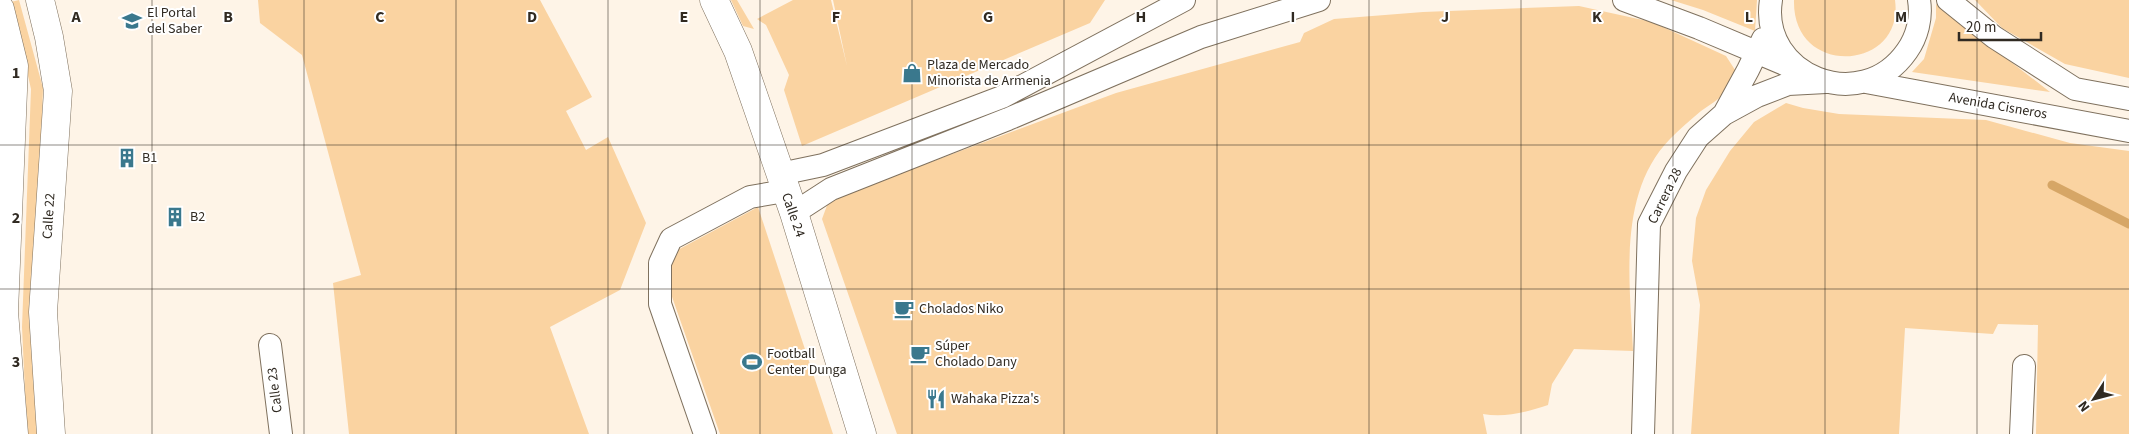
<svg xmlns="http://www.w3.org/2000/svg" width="2129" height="434" font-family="'Source Sans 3',sans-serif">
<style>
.green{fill:#fad3a1}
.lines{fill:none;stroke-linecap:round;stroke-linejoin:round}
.stream{stroke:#d6a666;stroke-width:9}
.minor-casing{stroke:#7f715e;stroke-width:24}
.tertiary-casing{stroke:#7f715e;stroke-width:29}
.secondary-casing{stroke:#7f715e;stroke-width:29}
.minor{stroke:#fff;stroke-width:22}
.tertiary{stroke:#fff;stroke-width:28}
.secondary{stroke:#fff;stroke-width:28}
.grid{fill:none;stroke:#302a22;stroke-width:1;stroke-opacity:0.55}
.labels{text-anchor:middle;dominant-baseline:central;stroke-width:4;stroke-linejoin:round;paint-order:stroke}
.poi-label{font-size:14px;fill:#302a22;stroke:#fff;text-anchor:start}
.street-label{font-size:14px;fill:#302a22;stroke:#fff}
.grid-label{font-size:16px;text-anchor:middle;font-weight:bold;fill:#302a22;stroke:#fff;stroke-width:4;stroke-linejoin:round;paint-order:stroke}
</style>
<rect width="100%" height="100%" fill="#fef4e7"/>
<path class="green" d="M 19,0 L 43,88 L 35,319 L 39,434 L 27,434 L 22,327 L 31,89 L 11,2 Z
M 258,0 L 540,0 L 592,97 L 566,111 L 586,150 L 608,137 L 646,223 L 620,290 L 550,327 L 589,434 L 349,434 L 333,283 L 361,275 L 302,55 L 260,23 Z
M 731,0 L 737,0 L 754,29 L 743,26 Z
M 793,0 L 831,0 L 847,66 L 833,0 L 1105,0 L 1090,23 L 802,146 L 784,90 L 789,75 L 766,25 L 757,19 Z
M 1671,0 L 1757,0 L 1755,31 L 1703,10 Z
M 1794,0 L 1895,0 C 1905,71 1792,79 1794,0 Z
M 1975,0 L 2129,0 L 2129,78 L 2065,64 L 2002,28 Z
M 1936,4 L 2050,92 L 1912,72 L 1924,59 L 1936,18 Z
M 1579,6 L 1652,22 L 1726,56 L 1737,73 C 1733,79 1730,88 1725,93 C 1718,100 1709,105 1701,111 C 1690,120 1679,130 1670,139 C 1617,193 1630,283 1633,351 L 1574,349 L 1552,384 L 1548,405 C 1526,412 1505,418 1483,414 L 1487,434 L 897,434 L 822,219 L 829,200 L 1116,93 L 1300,42 L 1304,33 L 1334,19 L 1423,12 Z
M 1786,103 L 1803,108 L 1839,114 L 1986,120 L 2070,143 L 2129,151 L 2129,434 L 2036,434 L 2038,325 L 1998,324 L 1993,334 L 1905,328 L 1899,434 L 1691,434 L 1700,305 L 1692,261 L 1696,218 L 1706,190 L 1730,151 L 1754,122 Z
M 758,207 L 833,434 L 720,434 L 670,291 L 672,253 Z"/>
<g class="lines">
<path class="stream" d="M 2052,185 L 2129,224"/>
<defs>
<path id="minor" d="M 1624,0 L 1699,28 L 1794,68
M 1771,0 C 1759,75 1861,117 1907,51 C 1917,37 1922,18 1919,0
M 1948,0 L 1994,37 L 2075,89 L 2129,99
M 1866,82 L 2129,131
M 1724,114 L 1748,70 L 1763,39
M 780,174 L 823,165 L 1002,97 L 1184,0
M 794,213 L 831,189 L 1008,119 L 1201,37 L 1319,0
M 270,345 L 281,434
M 705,434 L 660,304 L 660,263 L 671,239 L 750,197 L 785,191
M 1643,434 L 1649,224 L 1676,171 L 1698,137 L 1724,114 L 1757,96 L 1788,84 L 1826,82
M 2021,434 L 2024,366"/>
<path id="tertiary" d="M 714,0 L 738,51 L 794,213 L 862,434"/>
<path id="secondary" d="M 40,0 L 49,37 L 58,91 L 43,312 L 51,434
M 0,9 L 14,66 L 4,312 L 14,434"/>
</defs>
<use href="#minor" class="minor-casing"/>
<use href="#tertiary" class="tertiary-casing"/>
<use href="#secondary" class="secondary-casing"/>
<use href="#minor" class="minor"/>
<use href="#tertiary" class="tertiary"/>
<use href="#secondary" class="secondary"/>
</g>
<path class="grid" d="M 152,0 L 152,434M 304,0 L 304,434M 456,0 L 456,434M 608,0 L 608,434M 760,0 L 760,434M 912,0 L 912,434M 1064,0 L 1064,434M 1217,0 L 1217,434M 1369,0 L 1369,434M 1521,0 L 1521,434M 1673,0 L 1673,434M 1825,0 L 1825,434M 1977,0 L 1977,434M 0,145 L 2129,145M 0,289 L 2129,289"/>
<defs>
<symbol id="school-bare" viewBox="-9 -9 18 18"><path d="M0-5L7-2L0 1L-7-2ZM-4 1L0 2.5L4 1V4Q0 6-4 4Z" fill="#3a788d" stroke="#fff" stroke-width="2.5" paint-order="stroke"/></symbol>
<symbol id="shop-bare" viewBox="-9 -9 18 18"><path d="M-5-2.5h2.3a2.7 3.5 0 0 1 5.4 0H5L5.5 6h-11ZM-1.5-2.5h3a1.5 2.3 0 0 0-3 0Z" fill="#3a788d" stroke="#fff" stroke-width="2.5" paint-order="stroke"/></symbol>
<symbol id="building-bare" viewBox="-9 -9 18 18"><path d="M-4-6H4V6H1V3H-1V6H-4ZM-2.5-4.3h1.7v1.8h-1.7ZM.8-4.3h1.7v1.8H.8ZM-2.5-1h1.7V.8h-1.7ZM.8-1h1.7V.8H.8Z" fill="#3a788d" stroke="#fff" stroke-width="2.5" paint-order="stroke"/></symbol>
<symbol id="cafe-bare" viewBox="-9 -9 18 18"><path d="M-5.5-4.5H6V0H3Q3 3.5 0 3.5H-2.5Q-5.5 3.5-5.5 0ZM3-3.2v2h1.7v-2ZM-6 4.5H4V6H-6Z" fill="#3a788d" stroke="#fff" stroke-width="2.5" paint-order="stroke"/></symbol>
<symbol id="stadium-bare" viewBox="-9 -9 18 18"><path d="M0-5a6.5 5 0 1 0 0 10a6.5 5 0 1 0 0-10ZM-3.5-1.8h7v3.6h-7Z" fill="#3a788d" stroke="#fff" stroke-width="2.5" paint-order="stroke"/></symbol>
<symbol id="restaurant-bare" viewBox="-9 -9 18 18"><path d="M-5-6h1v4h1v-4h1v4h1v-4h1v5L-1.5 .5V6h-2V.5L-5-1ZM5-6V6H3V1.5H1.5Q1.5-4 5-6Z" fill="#3a788d" stroke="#fff" stroke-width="2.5" paint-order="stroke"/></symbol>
</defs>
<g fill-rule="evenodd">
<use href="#school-bare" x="118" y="7" width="28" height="28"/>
<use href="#shop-bare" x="898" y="59" width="28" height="28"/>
<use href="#building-bare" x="113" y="144" width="28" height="28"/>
<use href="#building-bare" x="161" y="203" width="28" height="28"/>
<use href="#cafe-bare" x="890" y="295" width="28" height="28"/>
<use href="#cafe-bare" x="906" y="340" width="28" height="28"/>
<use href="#stadium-bare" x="738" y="348" width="28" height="28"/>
<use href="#restaurant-bare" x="922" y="385" width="28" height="28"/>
</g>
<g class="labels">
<g class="poi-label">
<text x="147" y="13">El Portal<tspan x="147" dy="16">del Saber</tspan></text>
<text x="927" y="65">Plaza de Mercado<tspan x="927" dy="16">Minorista de Armenia</tspan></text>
<text x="142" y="158">B1</text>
<text x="190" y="217">B2</text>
<text x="919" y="309">Cholados Niko</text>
<text x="935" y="346">Súper<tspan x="935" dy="16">Cholado Dany</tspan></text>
<text x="767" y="354">Football<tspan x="767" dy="16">Center Dunga</tspan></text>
<text x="951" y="399">Wahaka Pizza's</text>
</g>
<g class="street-label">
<text transform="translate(1998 106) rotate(10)">Avenida Cisneros</text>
<text transform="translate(1665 196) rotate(-64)">Carrera 28</text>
<text transform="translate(793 215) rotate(71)">Calle 24</text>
<text transform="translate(49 216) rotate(-86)">Calle 22</text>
<text transform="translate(275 390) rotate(-97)">Calle 23</text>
</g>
</g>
<g class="grid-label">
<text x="76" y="22">A</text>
<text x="228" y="22">B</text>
<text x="380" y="22">C</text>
<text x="532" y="22">D</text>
<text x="684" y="22">E</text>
<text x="836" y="22">F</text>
<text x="988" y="22">G</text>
<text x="1141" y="22">H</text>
<text x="1293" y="22">I</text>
<text x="1445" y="22">J</text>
<text x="1597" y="22">K</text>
<text x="1749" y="22">L</text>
<text x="1901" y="22">M</text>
<text x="16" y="78">1</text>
<text x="16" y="223">2</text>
<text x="16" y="367">3</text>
</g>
<g transform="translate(2094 399) rotate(234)" stroke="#ffffff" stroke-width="4" paint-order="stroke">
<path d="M0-4L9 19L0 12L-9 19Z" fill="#302a22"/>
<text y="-8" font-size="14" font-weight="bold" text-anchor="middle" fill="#302a22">N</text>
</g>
<path d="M1959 32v8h82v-8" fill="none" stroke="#302a22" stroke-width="2.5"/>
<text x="1966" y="32" font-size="15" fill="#302a22" stroke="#ffffff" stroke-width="4" paint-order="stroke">20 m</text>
</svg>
